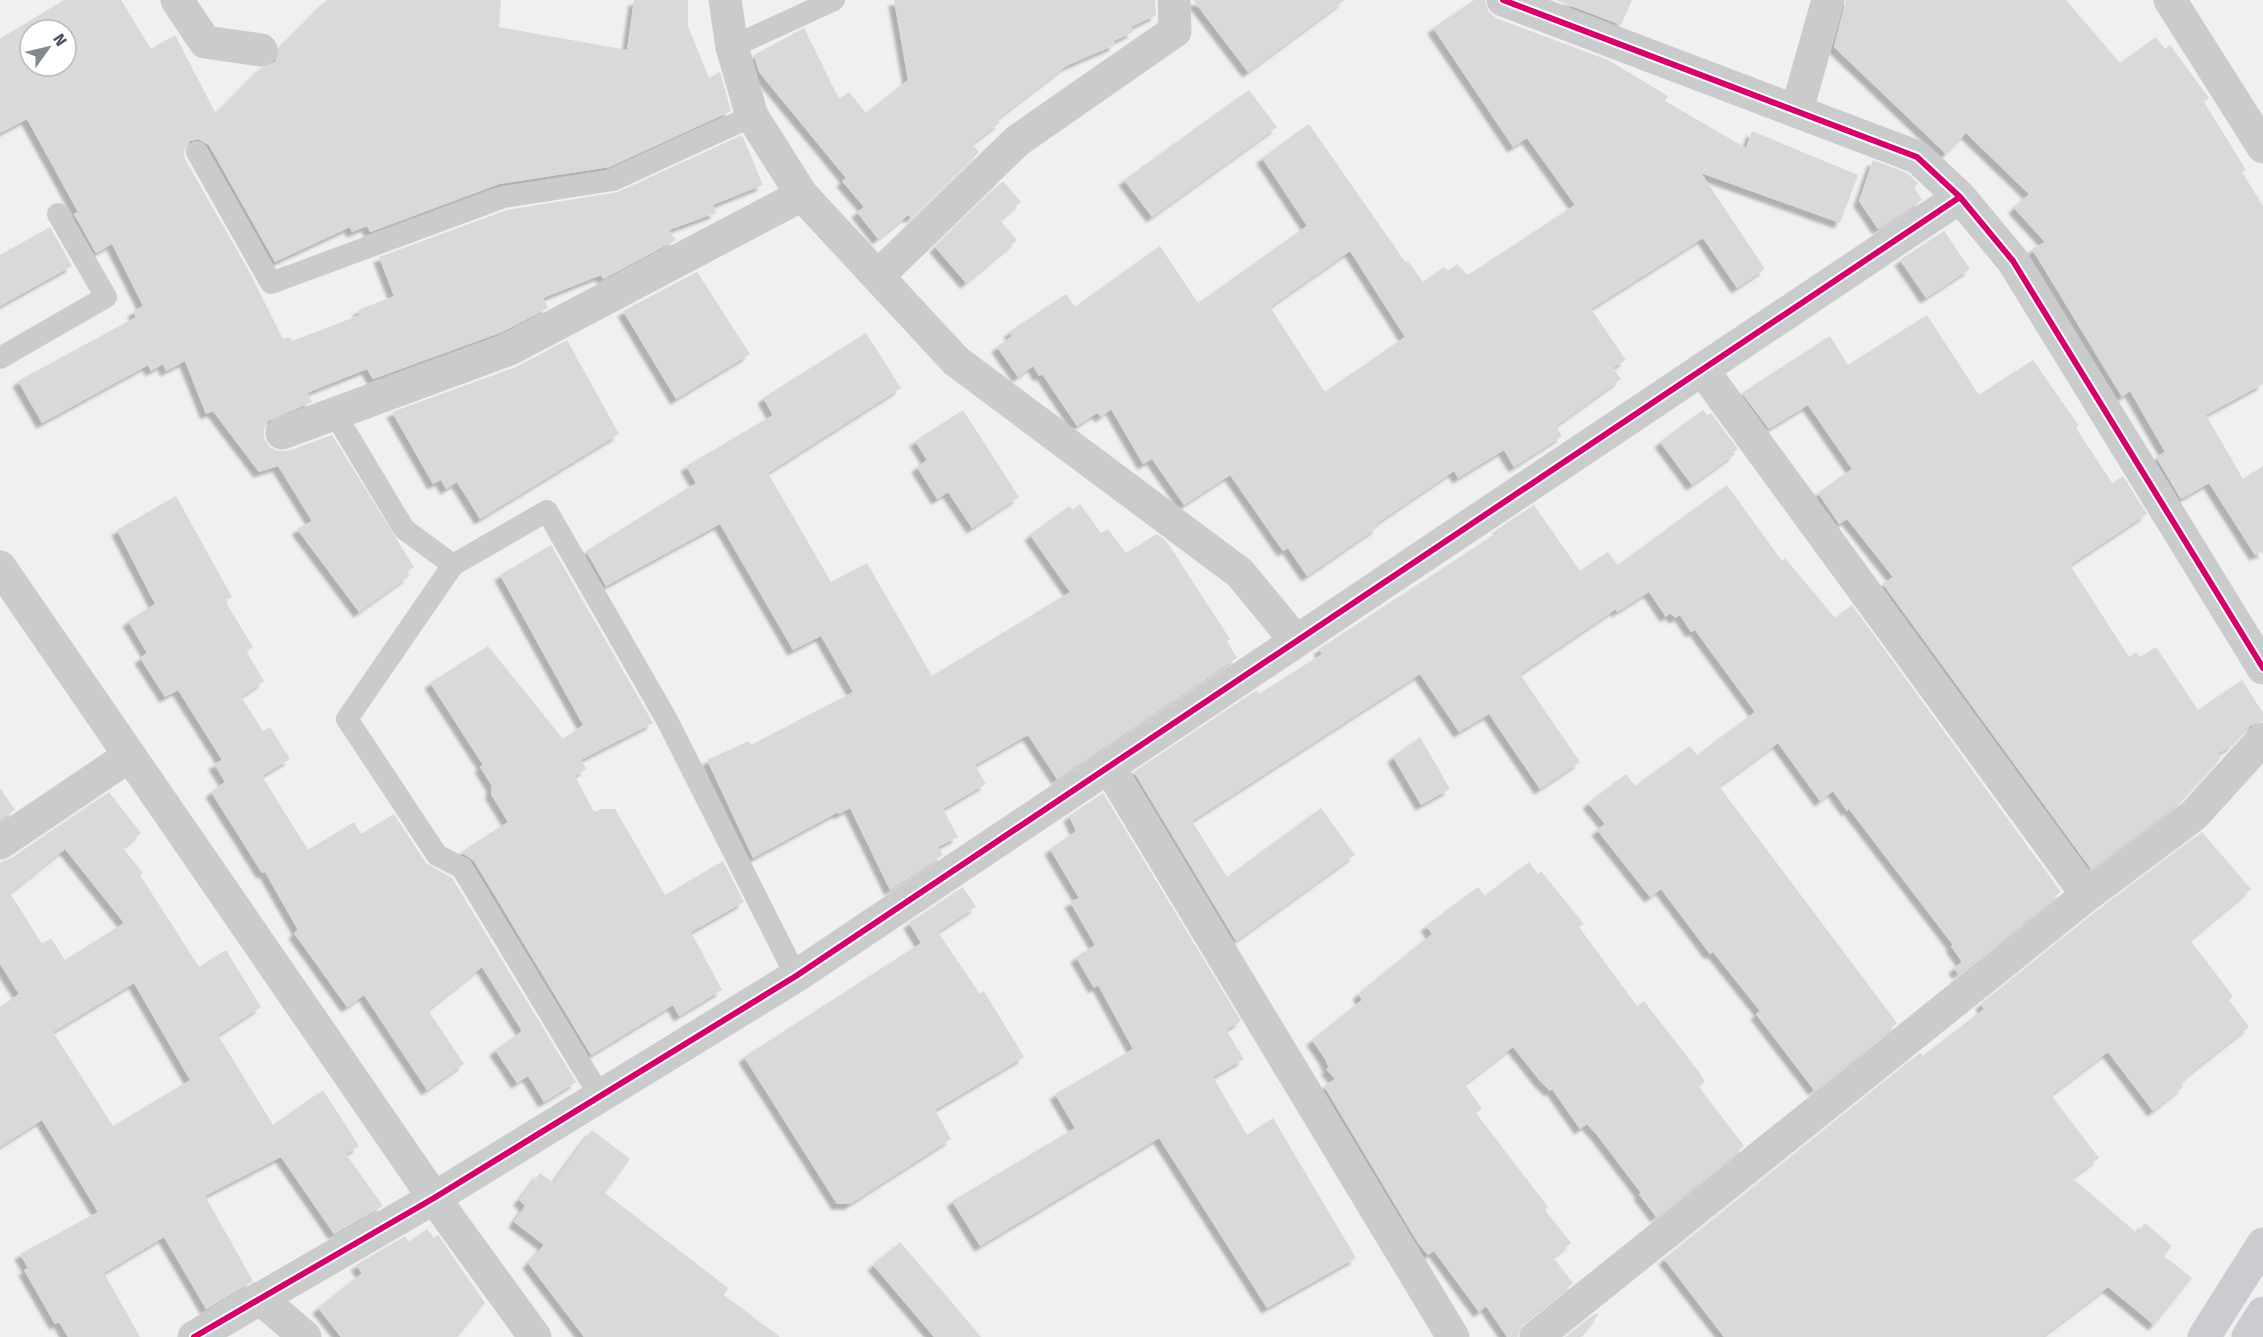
<svg xmlns="http://www.w3.org/2000/svg" width="2263" height="1337" font-family="'Fira Sans',sans-serif">
<style>
.building{fill:#d9d9da;fill-rule:evenodd;filter:url(#shadow)}
.lines{fill:none;stroke-linecap:round;stroke-linejoin:round}
.lane{stroke:#cacbcd;stroke-width:22}
.street{stroke:#cacbcd;stroke-width:33}
.secondary{stroke:#cacccf;stroke-width:33}
.cycleway-casing{stroke:#fff;stroke-width:10}
.cycleway{stroke:#d6006c;stroke-width:6}
</style>
<defs>
<filter id="shadow"><feDropShadow dx="-5.5" dy="5.5" stdDeviation="1.5" flood-color="#0004"/></filter>
</defs>
<rect width="100%" height="100%" fill="#f0f0f0"/>
<path class="building" d="M 64,0 L 121,0 L 151,49 L 175,35 L 216,114 L 261,68 L 275,62 L 279,49 L 327,0 L 501,0 L 499,27 L 627,50 L 634,0 L 688,0 L 688,26 L 709,78 L 720,72 L 731,111 L 609,167 L 499,184 L 370,232 L 367,226 L 352,232 L 350,227 L 275,262 L 209,145 L 198,139 L 190,141 L 184,151 L 185,159 L 250,273 L 283,339 L 290,337 L 292,341 L 360,315 L 358,310 L 394,296 L 379,257 L 507,210 L 618,192 L 742,135 L 763,185 L 713,205 L 716,213 L 669,230 L 676,240 L 603,279 L 601,275 L 543,298 L 548,308 L 502,332 L 373,379 L 367,369 L 307,393 L 312,402 L 268,421 L 264,429 L 264,439 L 270,447 L 278,451 L 288,451 L 332,435 L 414,567 L 407,572 L 409,576 L 359,612 L 297,529 L 312,521 L 278,466 L 259,472 L 213,411 L 206,414 L 185,361 L 166,371 L 163,364 L 151,371 L 148,365 L 42,423 L 18,381 L 136,317 L 133,311 L 143,306 L 112,244 L 96,253 L 74,214 L 78,212 L 27,119 L 0,133 L 0,39 ZM 30,30 L 66,30 L 66,66 L 30,66 Z
M 894,0 L 1155,0 L 1156,15 L 1131,27 L 1133,32 L 1114,41 L 1115,45 L 1066,66 L 997,119 L 1000,123 L 972,144 L 979,152 L 911,218 L 908,215 L 878,239 L 857,212 L 864,207 L 842,181 L 846,178 L 759,72 L 754,55 L 804,28 L 839,99 L 849,92 L 866,113 L 908,80 Z
M 1193,0 L 1345,0 L 1248,72 Z
M 1474,0 L 1485,0 L 1488,11 L 1496,18 L 1608,60 L 1668,96 L 1665,101 L 1746,148 L 1752,131 L 1858,175 L 1840,223 L 1701,173 L 1765,269 L 1737,288 L 1703,238 L 1591,309 L 1626,360 L 1613,368 L 1621,379 L 1556,426 L 1562,436 L 1514,467 L 1504,450 L 1458,478 L 1454,471 L 1376,524 L 1378,527 L 1307,576 L 1288,548 L 1283,551 L 1230,475 L 1184,505 L 1152,459 L 1143,464 L 1111,409 L 1101,417 L 1097,413 L 1077,426 L 1042,374 L 1039,376 L 1033,366 L 1018,377 L 997,347 L 1012,336 L 1009,332 L 1066,294 L 1075,307 L 1160,246 L 1198,303 L 1307,226 L 1262,158 L 1309,124 L 1406,263 L 1408,261 L 1423,282 L 1444,267 L 1448,271 L 1457,264 L 1468,275 L 1575,205 L 1527,138 L 1513,147 L 1433,28 ZM 1350,251 L 1405,337 L 1325,392 L 1270,307 Z
M 1556,0 L 1632,0 L 1621,25 Z
M 1846,0 L 2066,0 L 2120,63 L 2156,37 L 2165,49 L 2170,45 L 2209,98 L 2204,102 L 2246,170 L 2242,172 L 2263,206 L 2263,384 L 2206,415 L 2243,479 L 2263,466 L 2263,555 L 2261,552 L 2255,555 L 2209,483 L 2181,499 L 2156,457 L 2165,452 L 2130,391 L 2122,397 L 2032,249 L 2045,242 L 2014,208 L 2029,194 L 1966,133 L 1946,154 L 1834,47 Z
M 1249,90 L 1277,127 L 1152,217 L 1124,180 Z
M 1873,160 L 1907,173 L 1918,183 L 1914,187 L 1922,200 L 1878,229 L 1859,201 Z
M 1003,181 L 1021,202 L 1000,220 L 1017,240 L 966,283 L 935,247 Z
M 50,227 L 72,266 L 0,306 L 0,255 Z
M 1944,231 L 1970,269 L 1926,298 L 1900,260 Z
M 697,272 L 750,354 L 676,399 L 623,311 Z
M 1927,315 L 1979,395 L 2033,360 L 2079,426 L 2076,428 L 2112,483 L 2123,476 L 2147,514 L 2070,565 L 2129,657 L 2136,652 L 2140,657 L 2156,647 L 2198,710 L 2242,680 L 2263,713 L 2263,721 L 2250,726 L 2231,746 L 2218,754 L 2221,758 L 2181,801 L 2091,869 L 1883,584 L 1893,577 L 1847,519 L 1839,524 L 1818,493 L 1852,469 L 1808,405 L 1769,429 L 1742,393 L 1830,336 L 1848,365 Z
M 866,333 L 901,388 L 768,473 L 831,582 L 867,563 L 932,676 L 1070,592 L 1030,535 L 1069,506 L 1073,510 L 1080,504 L 1101,533 L 1108,529 L 1126,553 L 1157,534 L 1167,542 L 1230,639 L 1227,641 L 1237,658 L 1057,779 L 1028,735 L 975,765 L 986,784 L 943,809 L 958,837 L 938,847 L 943,855 L 890,890 L 850,808 L 839,814 L 838,812 L 753,858 L 707,760 L 749,741 L 751,745 L 853,692 L 821,636 L 793,650 L 720,524 L 606,586 L 586,551 L 696,483 L 686,466 L 773,415 L 763,398 Z
M 567,340 L 619,434 L 480,519 L 457,482 L 446,489 L 441,480 L 433,484 L 392,412 L 516,367 Z
M 963,410 L 1019,497 L 972,528 L 948,492 L 937,499 L 917,467 L 927,460 L 915,441 Z
M 1703,410 L 1707,415 L 1711,413 L 1738,449 L 1733,452 L 1735,454 L 1692,485 L 1660,442 Z
M 1727,485 L 1782,561 L 1785,558 L 1835,618 L 1852,605 L 2061,892 L 1958,974 L 1954,968 L 1962,962 L 1951,946 L 1953,945 L 1849,809 L 1847,811 L 1833,791 L 1820,801 L 1778,743 L 1719,786 L 1897,1023 L 1814,1090 L 1756,1014 L 1760,1011 L 1713,952 L 1710,954 L 1661,889 L 1650,897 L 1597,830 L 1605,824 L 1588,803 L 1626,774 L 1635,786 L 1690,746 L 1697,755 L 1755,712 L 1695,630 L 1691,632 L 1680,615 L 1675,618 L 1670,613 L 1666,617 L 1649,592 L 1617,612 L 1616,609 L 1520,674 L 1580,762 L 1540,789 L 1489,714 L 1459,732 L 1420,674 L 1192,821 L 1227,877 L 1321,808 L 1355,855 L 1236,941 L 1134,772 L 1257,690 L 1259,694 L 1322,654 L 1319,649 L 1500,531 L 1498,529 L 1534,505 L 1580,571 L 1608,552 L 1618,565 Z
M 176,496 L 232,597 L 225,601 L 253,647 L 246,651 L 264,681 L 241,697 L 263,731 L 270,727 L 290,759 L 262,776 L 308,850 L 354,822 L 361,834 L 394,814 L 426,863 L 452,878 L 576,1082 L 544,1102 L 528,1076 L 517,1083 L 495,1050 L 522,1031 L 482,967 L 428,1010 L 464,1064 L 427,1090 L 364,995 L 347,1007 L 294,933 L 298,930 L 265,872 L 262,873 L 211,792 L 225,782 L 214,764 L 222,760 L 178,690 L 165,697 L 140,658 L 147,653 L 128,621 L 155,604 L 117,530 Z
M 551,545 L 653,723 L 581,760 L 586,769 L 575,776 L 594,812 L 602,809 L 615,809 L 665,895 L 723,861 L 744,902 L 691,932 L 722,990 L 679,1016 L 673,1005 L 591,1055 L 474,861 L 461,852 L 508,822 L 491,794 L 492,786 L 480,767 L 483,765 L 430,683 L 488,646 L 563,739 L 583,725 L 500,575 Z
M 1420,737 L 1450,789 L 1421,805 L 1393,757 Z
M 0,788 L 15,810 L 0,820 Z
M 109,792 L 141,833 L 123,848 L 143,873 L 140,875 L 199,967 L 226,950 L 261,1007 L 218,1035 L 273,1125 L 323,1090 L 359,1146 L 346,1154 L 383,1206 L 334,1234 L 281,1157 L 205,1196 L 253,1281 L 206,1309 L 164,1237 L 104,1273 L 140,1337 L 68,1337 L 59,1322 L 55,1324 L 24,1270 L 28,1268 L 20,1254 L 98,1212 L 42,1120 L 0,1147 L 0,1007 L 19,994 L 0,964 L 0,862 L 10,859 ZM 65,849 L 124,923 L 65,960 L 51,938 L 42,944 L 10,893 ZM 134,983 L 190,1080 L 113,1126 L 53,1032 Z
M 1103,793 L 1241,1021 L 1226,1030 L 1244,1059 L 1213,1077 L 1247,1135 L 1273,1118 L 1356,1258 L 1267,1308 L 1159,1138 L 980,1246 L 952,1201 L 1075,1128 L 1055,1094 L 1133,1049 L 1098,985 L 1094,988 L 1076,957 L 1095,945 L 1070,902 L 1079,898 L 1050,849 L 1076,831 L 1069,816 Z
M 2202,832 L 2251,889 L 2190,940 L 2233,996 L 2229,1000 L 2249,1027 L 2194,1070 L 2181,1083 L 2183,1087 L 2153,1111 L 2108,1052 L 2051,1095 L 2099,1158 L 2072,1178 L 2137,1233 L 2145,1223 L 2172,1246 L 2164,1256 L 2192,1278 L 2154,1325 L 2108,1287 L 2042,1337 L 1724,1337 L 1664,1259 L 1920,1053 L 1923,1056 L 1984,1009 L 1981,1004 L 2098,910 Z
M 1529,862 L 1538,874 L 1541,871 L 1584,924 L 1579,927 L 1637,1006 L 1644,1001 L 1699,1072 L 1705,1082 L 1699,1087 L 1744,1146 L 1656,1217 L 1639,1194 L 1641,1193 L 1597,1135 L 1587,1124 L 1580,1129 L 1552,1089 L 1550,1091 L 1540,1081 L 1513,1047 L 1465,1084 L 1482,1109 L 1476,1113 L 1548,1207 L 1545,1210 L 1571,1243 L 1553,1257 L 1573,1283 L 1524,1322 L 1518,1337 L 1507,1337 L 1486,1306 L 1479,1312 L 1434,1251 L 1428,1255 L 1418,1243 L 1324,1086 L 1335,1079 L 1326,1069 L 1329,1068 L 1325,1059 L 1312,1040 L 1362,1000 L 1358,994 L 1432,934 L 1426,926 L 1478,887 L 1485,896 Z
M 963,887 L 976,907 L 921,943 L 909,923 Z
M 938,932 L 980,994 L 984,991 L 1024,1057 L 935,1110 L 951,1139 L 850,1204 L 837,1204 L 744,1057 Z
M 592,1130 L 630,1159 L 605,1193 L 728,1288 L 724,1295 L 780,1337 L 584,1337 L 528,1263 L 544,1245 L 514,1222 L 525,1206 L 519,1200 L 540,1173 L 553,1183 Z
M 427,1229 L 434,1238 L 438,1235 L 485,1303 L 457,1337 L 341,1337 L 318,1308 L 362,1273 L 356,1265 L 405,1236 L 409,1242 Z
M 900,1242 L 944,1293 L 981,1337 L 934,1337 L 873,1265 Z
M 1596,1313 L 1598,1315 L 1590,1327 L 1577,1337 L 1566,1337 Z"/>
<g class="lines">
<path class="lane" d="M 732,47 L 834,0
M 197,152 L 271,283 L 504,197 L 613,180 L 752,116
M 0,358 L 106,297 L 58,214
M 335,414 L 404,529 L 453,565 L 547,511 L 667,720 L 796,976
M 453,565 L 347,719 L 437,855 L 462,868 L 600,1096"/>
<path class="street" d="M 177,0 L 205,42 L 261,50
M 725,0 L 732,47 L 752,116 L 802,195 L 956,361 L 1240,573 L 1296,641
M 1503,0 L 1917,157 L 1960,197 L 2013,261 L 2263,668
M 2170,0 L 2263,147
M 1797,110 L 1828,0
M 878,276 L 1017,141 L 1175,31 L 1174,0
M 1702,369 L 2087,895
M 282,433 L 510,349 L 802,195
M 0,567 L 434,1198 L 535,1337
M 1109,767 L 1453,1337
M 0,843 L 129,756
M 260,1298 L 305,1337
M 194,1337 L 434,1198 L 796,976 L 1960,197
M 1536,1337 L 2087,895 L 2194,815 L 2263,739"/>
<path class="secondary" d="M 2204,1337 L 2263,1244
M 2248,1337 L 2263,1313"/>
<defs>
<path id="cycleway" d="M 1503,0 L 1917,157 L 1960,197 L 2013,261 L 2263,668
M 194,1337 L 434,1198 L 796,976 L 1960,197"/>
</defs>
<use href="#cycleway" class="cycleway-casing"/>
<use href="#cycleway" class="cycleway"/>
</g>
<g transform="translate(48 48) rotate(56)"><circle r="28" fill="#ffffff" stroke="#b6babd" stroke-width="1.5"/>
<path d="M0-4.5L10 22L0 15L-10 22Z" fill="#83898f"/>
<text y="-9" font-size="16" font-weight="bold" text-anchor="middle" fill="#48525b">N</text>
</g>
</svg>
